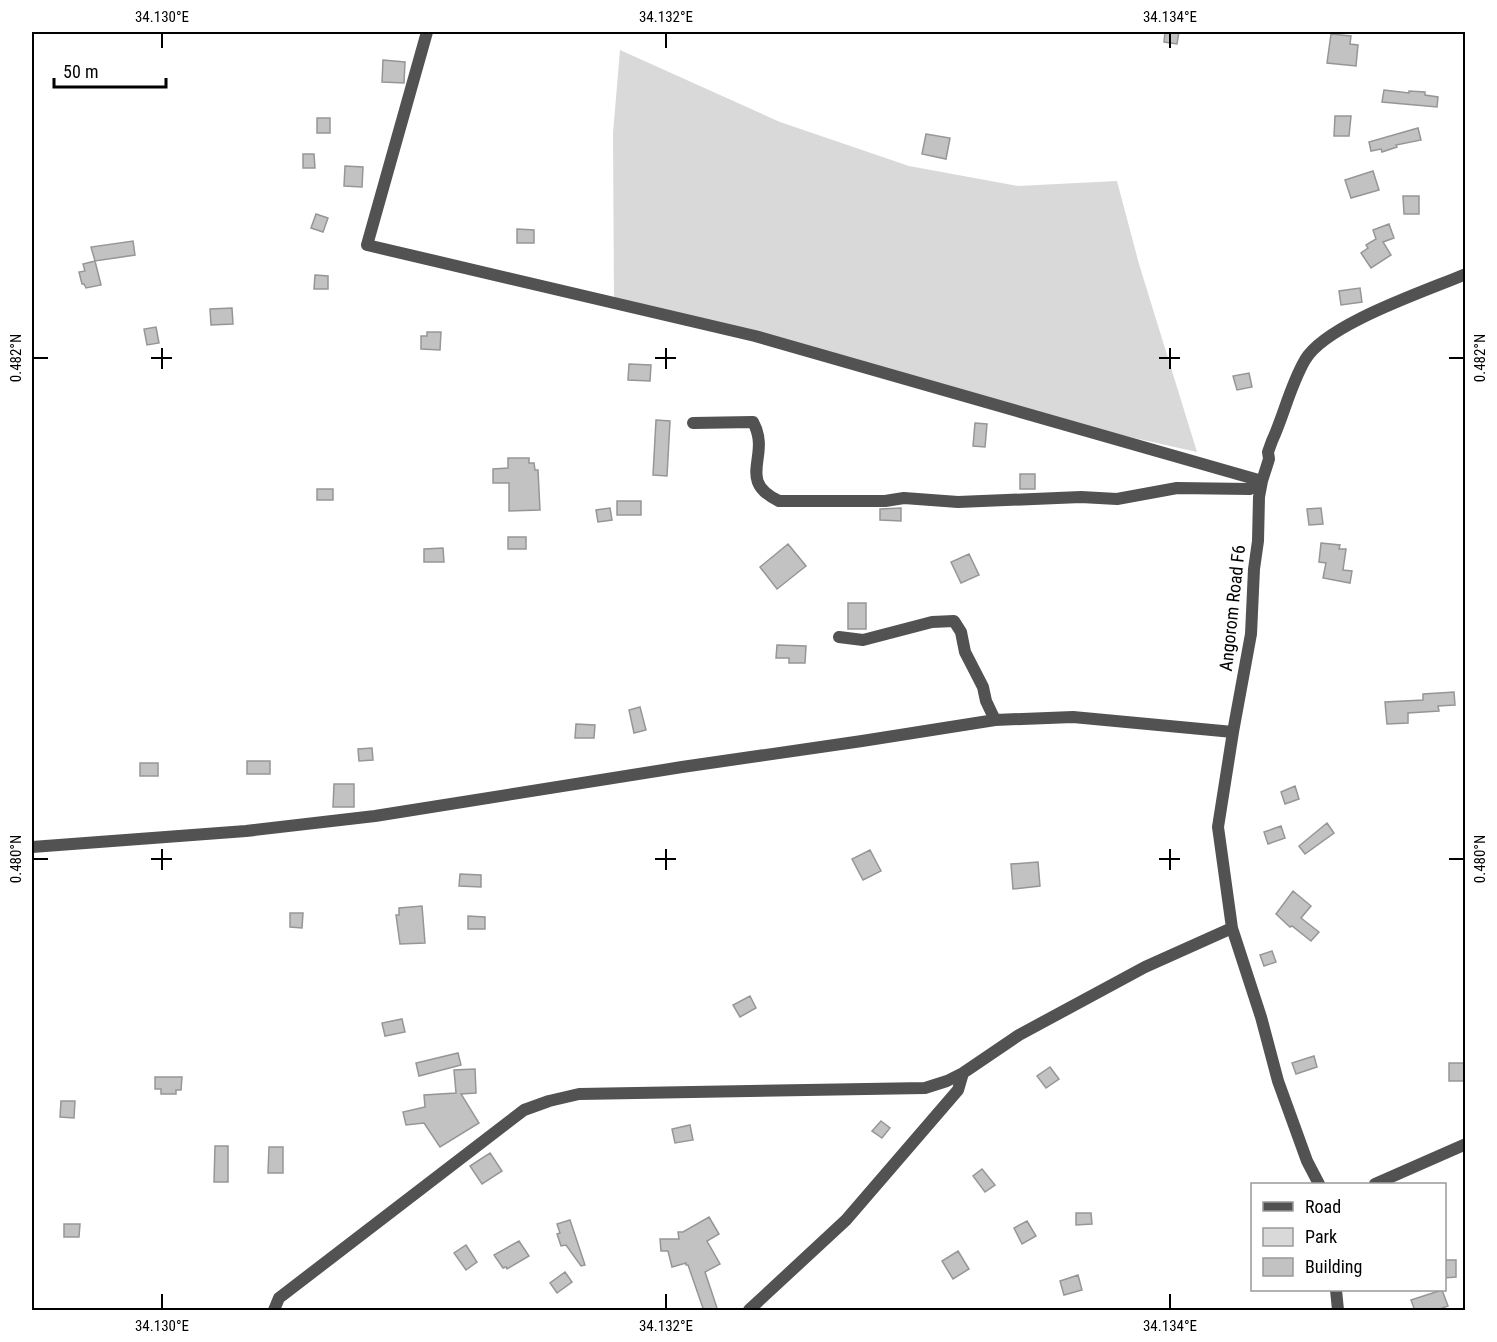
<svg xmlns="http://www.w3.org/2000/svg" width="1497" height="1342" font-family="'Roboto Condensed',sans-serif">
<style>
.green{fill:#d9d9d9}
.building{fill:#c2c2c2;stroke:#969696;stroke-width:1.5}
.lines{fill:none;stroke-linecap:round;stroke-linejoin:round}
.street{stroke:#525252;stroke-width:12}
.ticks{fill:none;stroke:#000;stroke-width:2}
.labels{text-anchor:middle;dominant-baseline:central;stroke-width:4.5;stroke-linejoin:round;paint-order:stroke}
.street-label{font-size:18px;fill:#000;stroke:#fff}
.neatline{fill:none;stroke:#000;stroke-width:2}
.ticks-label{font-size:15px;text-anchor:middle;fill:#000}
</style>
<rect width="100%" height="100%" fill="#fff"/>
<path class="green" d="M 620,50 L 780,122 L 909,166 L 1018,186 L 1117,181 L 1139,264 L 1197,452 L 1031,415 L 614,303 L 613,133 Z"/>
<path class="building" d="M 1165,32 L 1179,32 L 1177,44 L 1164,42 Z
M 1331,34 L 1351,36 L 1350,44 L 1358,45 L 1356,66 L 1327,63 Z
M 383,60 L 405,62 L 404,83 L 382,82 Z
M 1384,90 L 1409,93 L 1409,91 L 1425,92 L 1425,95 L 1438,97 L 1437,107 L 1382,102 Z
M 1335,116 L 1351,116 L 1349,136 L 1334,136 Z
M 317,118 L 330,118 L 330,133 L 317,133 Z
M 1418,128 L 1421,140 L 1396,145 L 1397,147 L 1382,152 L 1381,149 L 1371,151 L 1369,142 Z
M 926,134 L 950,138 L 946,159 L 922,154 Z
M 303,154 L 314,154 L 315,168 L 303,168 Z
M 345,166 L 363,167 L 362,187 L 344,186 Z
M 1373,171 L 1379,190 L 1351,198 L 1345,180 Z
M 1403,196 L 1419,196 L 1419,214 L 1404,214 Z
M 316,214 L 328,218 L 323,232 L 311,228 Z
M 1389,224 L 1394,238 L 1383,242 L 1391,255 L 1371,268 L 1361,253 L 1368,248 L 1366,245 L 1376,239 L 1373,230 Z
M 517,229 L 534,230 L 534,243 L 517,243 Z
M 133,241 L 135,255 L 95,261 L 91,247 Z
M 95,261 L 101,285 L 86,288 L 84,284 L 82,284 L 79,272 L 85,271 L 83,264 Z
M 315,275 L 328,276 L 328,289 L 314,289 Z
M 1360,288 L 1362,302 L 1341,305 L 1339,291 Z
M 232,308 L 233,324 L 211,325 L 210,309 Z
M 156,327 L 159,343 L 147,345 L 144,329 Z
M 427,332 L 441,332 L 440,350 L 421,349 L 421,336 L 427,336 Z
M 629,364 L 651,365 L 650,381 L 628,380 Z
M 1249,373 L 1252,387 L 1237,390 L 1233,376 Z
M 656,420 L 670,421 L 667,476 L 653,475 Z
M 975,423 L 987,424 L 985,447 L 973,446 Z
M 508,458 L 529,458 L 529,463 L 534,463 L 535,470 L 538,470 L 540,510 L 509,511 L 509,483 L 493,483 L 493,469 L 508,468 Z
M 1020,474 L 1035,474 L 1035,489 L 1020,489 Z
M 317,489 L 333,489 L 333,500 L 317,500 Z
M 617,501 L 641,501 L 641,515 L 617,515 Z
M 610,508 L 612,520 L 598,522 L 596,510 Z
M 901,508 L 901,521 L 880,520 L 880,509 Z
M 1321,508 L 1323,524 L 1309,525 L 1307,509 Z
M 508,537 L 526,537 L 526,549 L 508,549 Z
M 1321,543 L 1340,545 L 1339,549 L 1346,549 L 1343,570 L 1352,571 L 1350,583 L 1323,578 L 1326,563 L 1319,562 Z
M 788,544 L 806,566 L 777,589 L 760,567 Z
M 443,548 L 444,562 L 424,562 L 424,549 Z
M 969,554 L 979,575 L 961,583 L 951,562 Z
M 848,603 L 866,603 L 866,629 L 848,629 Z
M 777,645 L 806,646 L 805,663 L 789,663 L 789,658 L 776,658 Z
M 1454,692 L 1455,705 L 1438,706 L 1439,711 L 1408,713 L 1408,723 L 1387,724 L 1385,702 L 1423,700 L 1423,694 Z
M 640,707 L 646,730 L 634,733 L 629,710 Z
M 576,724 L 595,725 L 594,738 L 575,738 Z
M 372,748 L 373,760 L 359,761 L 358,749 Z
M 247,761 L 270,761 L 270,774 L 247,774 Z
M 140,763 L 158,763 L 158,776 L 140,776 Z
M 334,784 L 354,784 L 354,807 L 333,807 Z
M 1295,786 L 1299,799 L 1285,804 L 1281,792 Z
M 1327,823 L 1334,833 L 1305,854 L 1299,846 Z
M 1281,826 L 1285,838 L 1268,844 L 1264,832 Z
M 870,850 L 881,871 L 863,880 L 852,859 Z
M 1038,862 L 1040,886 L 1013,889 L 1011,864 Z
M 460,874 L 481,875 L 481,887 L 459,886 Z
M 1293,891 L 1311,906 L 1301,918 L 1319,932 L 1311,941 L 1292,926 L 1290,927 L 1276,914 Z
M 422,906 L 425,943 L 400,944 L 396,915 L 399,915 L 399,908 Z
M 290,913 L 303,913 L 302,928 L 290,927 Z
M 468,916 L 485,917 L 485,929 L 468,929 Z
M 1272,951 L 1276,962 L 1264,966 L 1260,955 Z
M 750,996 L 756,1008 L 740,1017 L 733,1005 Z
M 402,1019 L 405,1032 L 385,1036 L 382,1023 Z
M 458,1053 L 461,1065 L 419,1076 L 416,1063 Z
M 1314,1056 L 1317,1067 L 1296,1074 L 1292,1063 Z
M 1449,1063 L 1466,1063 L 1466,1081 L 1449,1081 Z
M 1050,1067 L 1059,1079 L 1046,1088 L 1037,1076 Z
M 475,1069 L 476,1093 L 461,1094 L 479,1123 L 440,1147 L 424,1123 L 406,1125 L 403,1112 L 425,1107 L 424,1095 L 456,1093 L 454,1070 Z
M 155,1077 L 182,1077 L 181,1090 L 176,1090 L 176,1094 L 161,1094 L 161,1089 L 155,1089 Z
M 61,1101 L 75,1101 L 74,1118 L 60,1117 Z
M 881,1121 L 890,1128 L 882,1138 L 872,1131 Z
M 690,1125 L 693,1140 L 675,1143 L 672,1129 Z
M 215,1146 L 228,1146 L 228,1182 L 214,1182 Z
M 269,1147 L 283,1147 L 283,1173 L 268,1173 Z
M 490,1153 L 502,1171 L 482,1184 L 470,1166 Z
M 982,1169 L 995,1185 L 985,1192 L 973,1176 Z
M 1076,1213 L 1091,1213 L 1092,1224 L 1076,1225 Z
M 709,1217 L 719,1234 L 707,1241 L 720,1264 L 705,1272 L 718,1311 L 704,1311 L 688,1265 L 686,1265 L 686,1263 L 672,1267 L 668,1251 L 661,1251 L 660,1239 L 679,1239 L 678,1232 L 683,1232 Z
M 570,1220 L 585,1265 L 581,1266 L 566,1245 L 561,1246 L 557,1234 L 560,1233 L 557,1224 Z
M 1027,1221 L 1036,1236 L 1022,1244 L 1014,1228 Z
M 64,1224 L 80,1224 L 79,1237 L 64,1237 Z
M 519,1241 L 529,1256 L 507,1269 L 506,1267 L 503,1268 L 494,1255 Z
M 466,1245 L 477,1262 L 466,1270 L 454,1253 Z
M 958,1251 L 969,1269 L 953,1279 L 942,1261 Z
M 1444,1260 L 1456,1260 L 1456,1277 L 1444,1278 Z
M 565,1272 L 572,1282 L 557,1293 L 550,1283 Z
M 1078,1275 L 1082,1290 L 1064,1295 L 1060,1281 Z
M 1442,1290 L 1448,1306 L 1434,1311 L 1415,1311 L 1411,1300 Z"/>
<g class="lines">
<path class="street" d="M 427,32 L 367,245 L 755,336 L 1262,481 L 1250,489 L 1177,488 L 1117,499 L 1081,497 L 958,502 L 904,498 L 885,501 L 779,501 C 735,480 772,456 753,422 L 693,423
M 839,637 L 863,640 L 932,622 L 954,621 L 961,632 L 965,652 L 983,687 L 986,701 L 995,720 L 1073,717 L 1233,732 L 1251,634 L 1254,569 L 1258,541 L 1259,497 L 1262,481 L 1269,459 L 1268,452 L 1272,441 C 1284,415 1290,386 1305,360 C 1326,324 1426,291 1466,274
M 1233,732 L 1218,827 L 1232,928 L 1261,1017 L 1278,1081 L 1307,1161 L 1319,1184
M 32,847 L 246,831 L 375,816 L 682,767 L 862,741 L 995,720
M 1375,1184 L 1466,1144
M 1336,1290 L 1338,1310
M 274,1310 L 279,1298 L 524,1110 L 549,1101 L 579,1094 L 925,1088 L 947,1081 L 963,1073 L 1019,1035 L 1145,967 L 1232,928
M 749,1310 L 846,1220 L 958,1090 L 963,1073"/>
</g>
<path class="ticks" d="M 162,33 L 162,48M 666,33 L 666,48M 1170,33 L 1170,48M 162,348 L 162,369M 666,348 L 666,369M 1170,348 L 1170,369M 33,358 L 48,358M 151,358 L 172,358M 655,358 L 676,358M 1159,358 L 1180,358M 1449,358 L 1464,358M 162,849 L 162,870M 666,849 L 666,870M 1170,849 L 1170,870M 33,859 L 48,859M 151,859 L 172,859M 655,859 L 676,859M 1159,859 L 1180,859M 1449,859 L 1464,859M 162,1294 L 162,1309M 666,1294 L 666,1309M 1170,1294 L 1170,1309"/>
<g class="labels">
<g class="street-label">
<text transform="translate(1232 608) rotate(-84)">Angorom Road F6</text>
</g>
</g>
<rect width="1497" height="1342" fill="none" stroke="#ffffff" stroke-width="66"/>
<rect x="1251" y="1183" width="195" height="108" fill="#ffffff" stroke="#999999" stroke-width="1.5"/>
<rect x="1263" y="1202" width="30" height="9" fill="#525252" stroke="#999999" stroke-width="1.5"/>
<text x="1305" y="1213" font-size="18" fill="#000000">Road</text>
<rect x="1263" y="1228" width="30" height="18" fill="#d9d9d9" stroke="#999999" stroke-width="1.5"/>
<text x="1305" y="1243" font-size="18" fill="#000000">Park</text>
<rect x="1263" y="1258" width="30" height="18" fill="#c2c2c2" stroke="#999999" stroke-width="1.5"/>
<text x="1305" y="1273" font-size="18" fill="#000000">Building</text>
<path d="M54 78v9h112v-9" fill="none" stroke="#000000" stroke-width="3"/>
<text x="63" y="78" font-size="18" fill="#000000" stroke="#ffffff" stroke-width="4.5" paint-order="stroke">50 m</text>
<rect x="33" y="33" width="1431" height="1276" class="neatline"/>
<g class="ticks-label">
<text x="162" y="22">34.130°E</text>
<text x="666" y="22">34.132°E</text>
<text x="1170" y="22">34.134°E</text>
<text transform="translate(16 358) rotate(-90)" y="5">0.482°N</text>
<text transform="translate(1480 358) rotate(-90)" y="5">0.482°N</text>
<text transform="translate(16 859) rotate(-90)" y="5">0.480°N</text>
<text transform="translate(1480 859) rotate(-90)" y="5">0.480°N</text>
<text x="162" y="1331">34.130°E</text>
<text x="666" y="1331">34.132°E</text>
<text x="1170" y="1331">34.134°E</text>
</g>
</svg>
